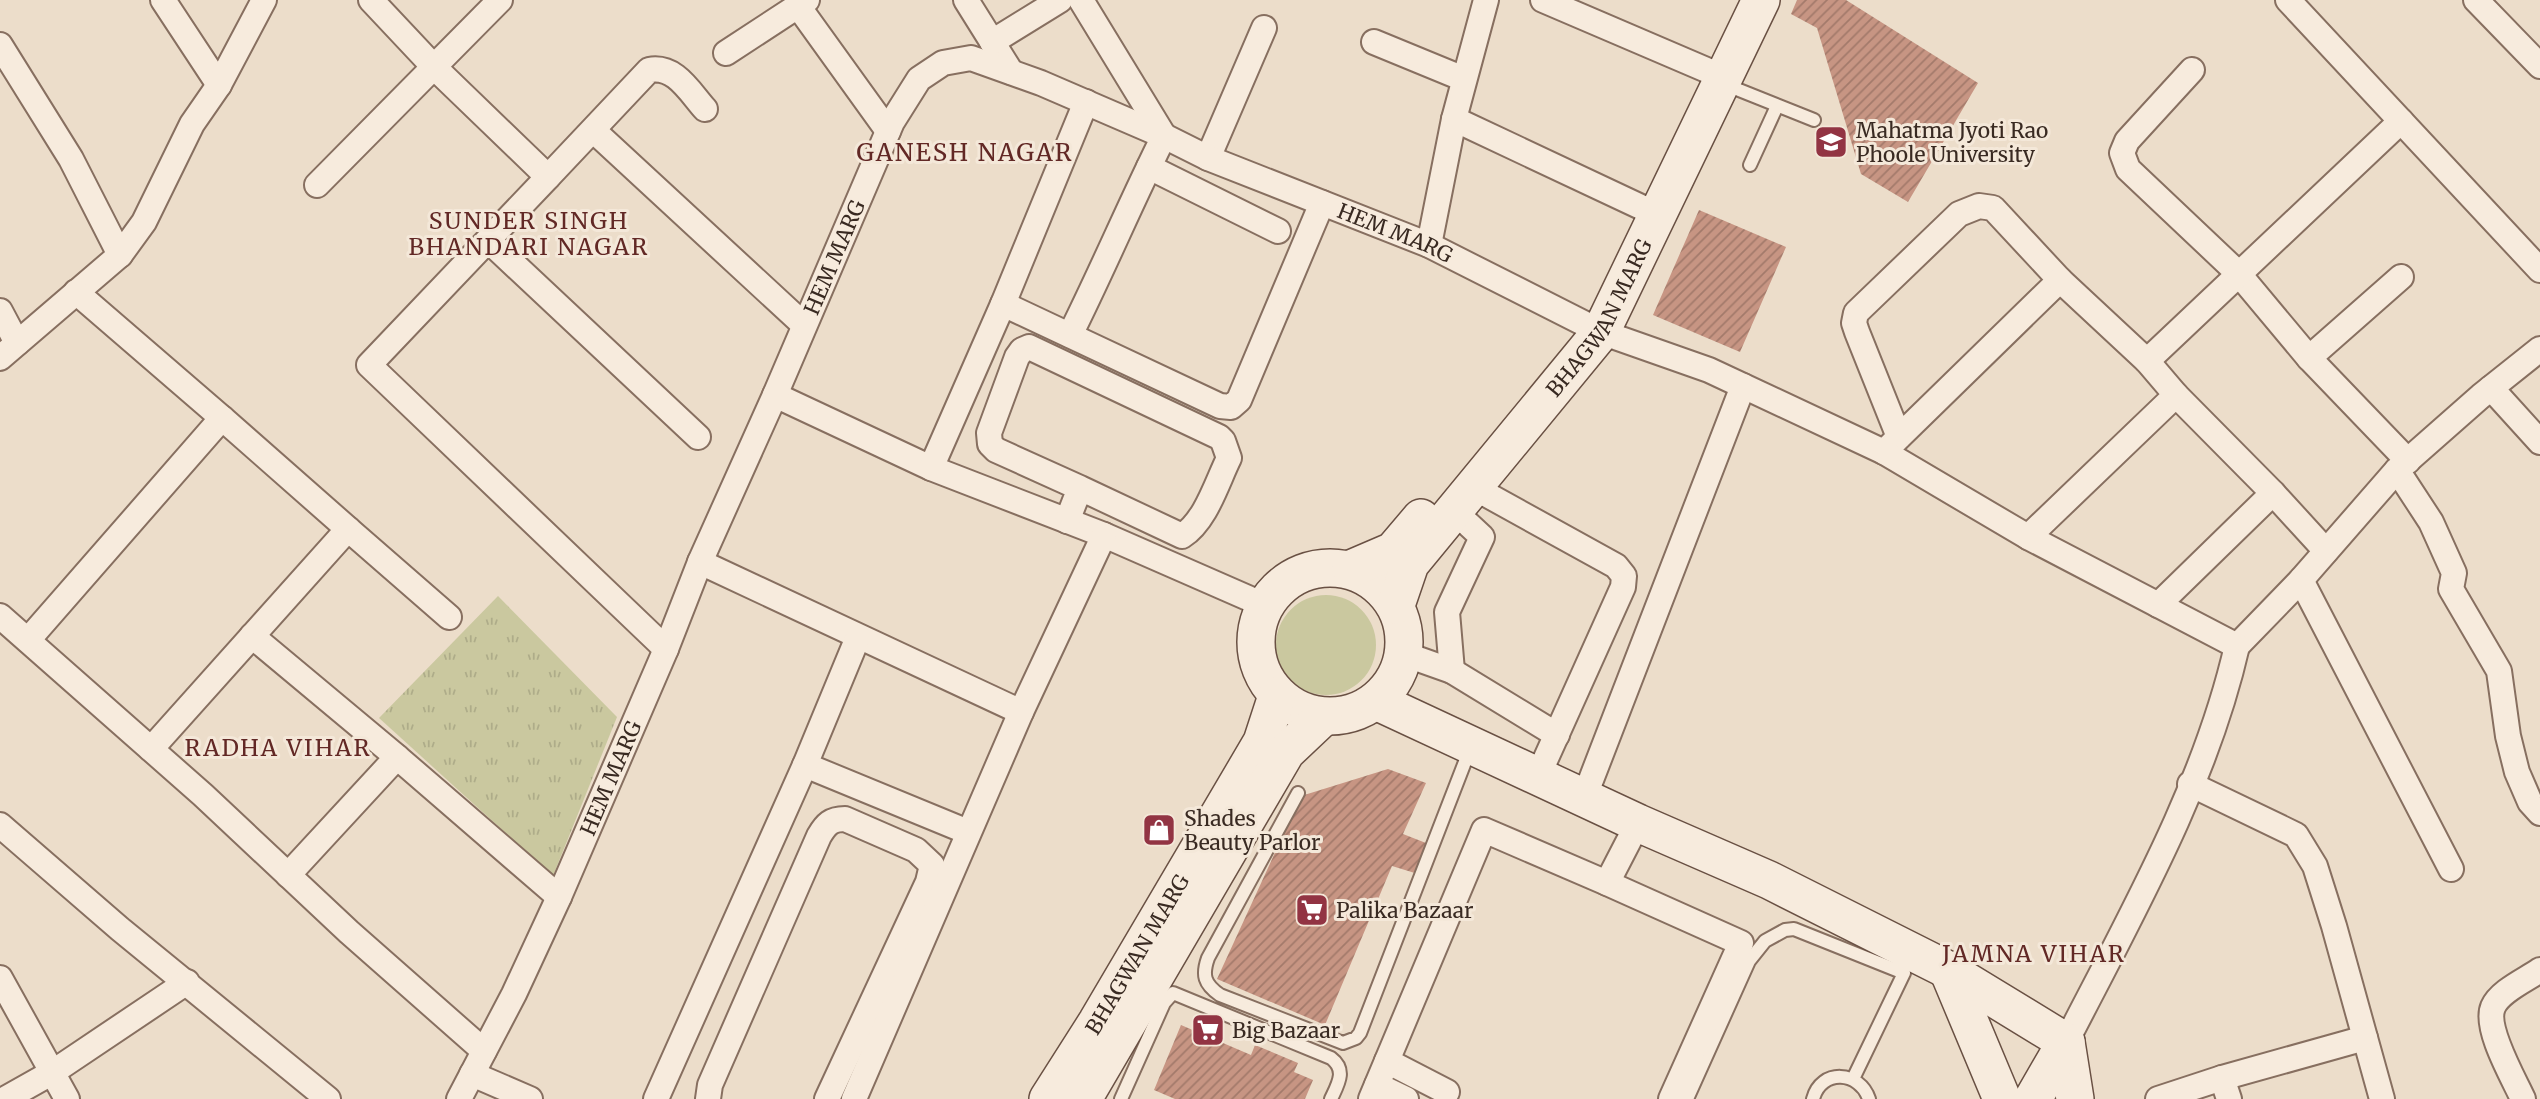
<svg xmlns="http://www.w3.org/2000/svg" width="2540" height="1099" font-family="Merriweather,serif">
<style>
.grass{fill:#cac89f}
.park{fill:url(#park-tufts)}
.building{fill:url(#building-hatch)}
.lines{fill:none;stroke-linecap:round;stroke-linejoin:round}
.lane-casing{stroke:#876f60;stroke-width:16}
.street-casing{stroke:#876f60;stroke-width:28}
.secondary-casing{stroke:#695043;stroke-width:40}
.lane{stroke:#f7ebdd;stroke-width:12}
.street{stroke:#f7ebdd;stroke-width:24}
.secondary{stroke:#f7ebdd;stroke-width:37}
.labels{text-anchor:middle;dominant-baseline:central;stroke-width:6;stroke-linejoin:round;paint-order:stroke}
.poi-label{font-size:21px;fill:#392a22;stroke:#f4e8d9;text-anchor:start}
.street-label{font-size:21px;fill:#392a22;stroke:#f4e8d9}
.neighbourhood-label{font-size:23px;letter-spacing:2px;fill:#622825;stroke:#f4e8d9}
.quarter-label{font-size:24px;letter-spacing:2px;fill:#622825;stroke:#f4e8d9}
</style>
<defs>
<pattern id="park-tufts" width="24" height="20" patternUnits="userSpaceOnUse" patternTransform="scale(1.75)"><rect width="24" height="20" fill="#cac89f"/><path d="M3 7l-1-3M5 7V3M7 7l1-3M15 17l-1-3M17 17v-4M19 17l1-3" fill="none" stroke="#aeac89"/></pattern>
<pattern id="building-hatch" width="6" height="6" patternUnits="userSpaceOnUse" patternTransform="scale(1.75)"><rect width="6" height="6" fill="#c79583"/><path d="M-1 1l2-2M0 6l6-6M5 7l2-2" fill="none" stroke="#a37a6b"/></pattern>
</defs>
<rect width="100%" height="100%" fill="#ecddca"/>
<path class="grass" d="M1276 645a50 50 0 1 1 100 0a50 50 0 1 1-100 0Z"/>
<path class="park" d="M 498,596 L 617,717 L 553,876 L 379,718 Z"/>
<path class="building" d="M 1797,0 L 1846,0 L 1978,83 L 1908,202 L 1861,174 L 1817,28 L 1791,14 Z
M 1699,210 L 1786,247 L 1740,352 L 1653,315 Z
M 1388,769 L 1426,783 L 1403,834 L 1431,845 L 1418,874 L 1392,866 L 1325,1025 L 1217,979 L 1301,796 Z
M 1181,1025 L 1251,1055 L 1255,1045 L 1298,1063 L 1294,1072 L 1313,1080 L 1305,1099 L 1175,1099 L 1154,1090 Z"/>
<g class="lines">
<defs>
<path id="lane" d="M 1724,84 L 1814,120
M 1750,165 L 1777,106
M 1298,793 L 1208,958 C 1202,975 1204,984 1220,995 L 1343,1043 L 1356,1038 L 1360,1033 L 1470,749
M 1121,1099 L 1164,1003 L 1173,993 L 1331,1058 C 1347,1070 1338,1084 1331,1099
M 1687,1099 L 1749,961 L 1765,941 L 1785,930 L 1794,929 L 1904,973 L 1853,1079
M 1813,1099 C 1821,1068 1860,1071 1869,1099"/>
<g id="street">
<path d="M 163,0 L 219,85"/>
<path d="M 371,0 L 434,67 L 548,177 L 369,365 L 666,649"/>
<path d="M 966,0 L 1011,72"/>
<path d="M 1543,0 L 1723,77"/>
<path d="M 2288,0 L 2540,270"/>
<path d="M 2476,0 L 2540,66"/>
<path d="M 798,6 L 888,131"/>
<path d="M 992,42 L 1060,0"/>
<path d="M 1374,42 L 1464,79"/>
<path d="M 0,45 L 71,159 L 120,255"/>
<path d="M 726,53 L 807,0"/>
<path d="M 2192,70 L 2127,141 L 2122,153 L 2128,169 L 2238,273 L 2309,358 L 2408,461"/>
<path d="M 1454,119 L 1641,207"/>
<path d="M 594,131 L 804,325"/>
<path d="M 1208,158 L 1264,28"/>
<path d="M 1149,167 L 1278,231"/>
<path d="M 548,177 L 649,70 C 675,65 689,91 705,109"/>
<path d="M 317,185 L 500,0"/>
<path d="M 489,241 L 698,437"/>
<path d="M 1429,245 L 1454,119 L 1486,0"/>
<path d="M 1003,304 L 1220,406 L 1231,407 L 1239,400 L 1322,203"/>
<path d="M 0,311 L 17,343"/>
<path d="M 1070,335 C 1103,269 1131,202 1164,136 L 1081,0"/>
<path d="M 0,358 L 120,255 L 144,222 L 192,124 L 219,85 L 264,0"/>
<path d="M 2309,358 L 2401,277"/>
<path d="M 2147,361 L 2401,121"/>
<path d="M 2491,388 L 2540,442"/>
<path d="M 775,395 L 931,468 L 1104,535 L 1264,605"/>
<path d="M 2176,395 L 2273,493 L 2326,551"/>
<path d="M 1884,452 L 1899,437 L 2060,280 L 1993,208 L 1979,206 L 1959,214 L 1856,313 L 1854,323 L 1857,332 L 1899,437"/>
<path d="M 931,468 L 1003,304 L 1086,102"/>
<path d="M 2397,470 L 2431,522 L 2454,573 L 2451,589 L 2499,671 L 2508,736 L 2517,772 L 2530,802 L 2540,813"/>
<path d="M 1473,487 L 1616,566 L 1624,576 L 1623,587 L 1538,776"/>
<path d="M 1067,521 L 1080,488 L 996,450 L 990,444 L 989,433 L 1017,357 L 1022,350 L 1029,347 L 1219,437 L 1223,441 L 1229,458 C 1217,482 1206,521 1182,536 L 1080,488"/>
<path d="M 348,529 L 449,617"/>
<path d="M 2028,537 L 2176,395 L 2147,361 L 2060,280"/>
<path d="M 700,562 L 1021,712 L 1104,535"/>
<path d="M 2301,580 L 2451,869"/>
<path d="M 2158,605 L 2273,493"/>
<path d="M 0,616 L 203,795 L 349,932 L 484,1051"/>
<path d="M 252,636 L 397,757 L 288,875"/>
<path d="M 28,640 L 222,418 L 76,292"/>
<path d="M 2237,646 L 2301,580 L 2397,470 L 2481,396 L 2540,349"/>
<path d="M 1404,654 L 1452,671 L 1557,735"/>
<path d="M 1452,671 L 1447,612 L 1482,537 L 1454,511"/>
<path d="M 151,749 L 348,529 L 222,418"/>
<path d="M 397,757 L 559,897"/>
<path d="M 805,765 L 968,832"/>
<path d="M 2190,784 L 2296,835 L 2315,866 L 2334,926 L 2382,1099"/>
<path d="M 1584,798 L 1743,386"/>
<path d="M 0,825 L 120,929 L 328,1099"/>
<path d="M 1607,883 L 1741,943 L 1671,1099"/>
<path d="M 0,978 L 67,1099"/>
<path d="M 1387,1061 L 1447,1092"/>
<path d="M 472,1074 L 530,1099"/>
<path d="M 2222,1078 L 2229,1099"/>
<path d="M 1377,1085 L 1406,1099"/>
<path d="M 5,1099 L 53,1072 L 187,982"/>
<path id="s1" d="M 459,1099 L 514,994 L 559,897 L 666,649 L 700,562 L 775,395 L 892,122 L 919,79 L 943,63 L 971,58 L 1041,83 L 1164,136 L 1208,158 L 1429,245 L 1601,332 L 1709,370 L 1884,452 L 2028,537 L 2237,646 C 2205,786 2131,915 2066,1042"/>
<path d="M 656,1099 L 805,765 L 858,637"/>
<path d="M 708,1099 L 710,1085 L 819,836 C 826,824 831,819 845,819 L 916,850 L 932,865 L 928,882 L 827,1099"/>
<path d="M 854,1099 L 1021,712"/>
<path d="M 1371,1099 L 1484,830 L 1607,883 L 1638,823"/>
<path d="M 2158,1099 L 2222,1078 L 2365,1038"/>
<path d="M 2523,1099 C 2514,1079 2484,1028 2493,1007 C 2500,991 2526,980 2540,970"/>
</g>
<g id="secondary">
<circle cx="1330" cy="642" r="74"/>
<path d="M 1351,569 L 1393,551 L 1421,518"/>
<path id="s2" d="M 1396,605 L 1410,564 L 1601,332 L 1761,0"/>
<path d="M 1376,701 L 1638,823 L 1769,880 L 1948,970 L 2066,1042 L 2075,1099"/>
<path d="M 1948,970 L 2002,1099"/>
<path id="s3" d="M 1048,1099 L 1097,1022 L 1262,742 L 1277,696"/>
<path d="M 1083,1099 L 1286,752 L 1323,717"/>
<path d="M 2033,1099 L 2066,1042"/>
</g>
</defs>
<use href="#lane" class="lane-casing"/>
<use href="#street" class="street-casing"/>
<use href="#secondary" class="secondary-casing"/>
<use href="#lane" class="lane"/>
<use href="#street" class="street"/>
<use href="#secondary" class="secondary"/>
</g>
<defs>
<symbol id="university-square" viewBox="-11 -11 22 22"><rect x="-9" y="-9" width="18" height="18" rx="4" fill="#923443" stroke="#f4e8d9"/><path d="M0-5L7-2L0 1L-7-2ZM-4 1L0 2.5L4 1V4Q0 6-4 4Z" fill="#fff"/></symbol>
<symbol id="shop-square" viewBox="-11 -11 22 22"><rect x="-9" y="-9" width="18" height="18" rx="4" fill="#923443" stroke="#f4e8d9"/><path d="M-5-2.5h2.3a2.7 3.5 0 0 1 5.4 0H5L5.5 6h-11ZM-1.5-2.5h3a1.5 2.3 0 0 0-3 0Z" fill="#fff"/></symbol>
<symbol id="supermarket-square" viewBox="-11 -11 22 22"><rect x="-9" y="-9" width="18" height="18" rx="4" fill="#923443" stroke="#f4e8d9"/><path d="M-6-5.5h2.5l.6 2H6L4.5 2H-2.5L-4.4-4H-6ZM-1.5 3.2a1.3 1.3 0 1 0 .1 0ZM3 3.2a1.3 1.3 0 1 0 .1 0Z" fill="#fff"/></symbol>
</defs>
<g fill-rule="evenodd">
<use href="#university-square" x="1812" y="123" width="38" height="38"/>
<use href="#shop-square" x="1140" y="811" width="38" height="38"/>
<use href="#supermarket-square" x="1293" y="891" width="38" height="38"/>
<use href="#supermarket-square" x="1189" y="1011" width="38" height="38"/>
</g>
<g class="labels">
<g class="poi-label">
<text x="1856" y="130">Mahatma Jyoti Rao<tspan x="1856" dy="24">Phoole University</tspan></text>
<text x="1184" y="818">Shades<tspan x="1184" dy="24">Beauty Parlor</tspan></text>
<text x="1336" y="910">Palika Bazaar</text>
<text x="1232" y="1030">Big Bazaar</text>
</g>
<g class="street-label">
<text stroke="none"><textPath href="#s1" startOffset="1636">HEM MARG</textPath></text>
<text stroke="none"><textPath href="#s1" startOffset="922">HEM MARG</textPath></text>
<text stroke="none"><textPath href="#s2" startOffset="355">BHAGWAN MARG</textPath></text>
<text stroke="none"><textPath href="#s1" startOffset="355">HEM MARG</textPath></text>
<text stroke="none"><textPath href="#s3" startOffset="170">BHAGWAN MARG</textPath></text>
</g>
<g class="neighbourhood-label">
<text x="529" y="220">SUNDER SINGH<tspan x="529" dy="26">BHANDARI NAGAR</tspan></text>
<text x="278" y="747">RADHA VIHAR</text>
<text x="2034" y="953">JAMNA VIHAR</text>
</g>
<g class="quarter-label">
<text x="965" y="152">GANESH NAGAR</text>
</g>
</g>
</svg>
